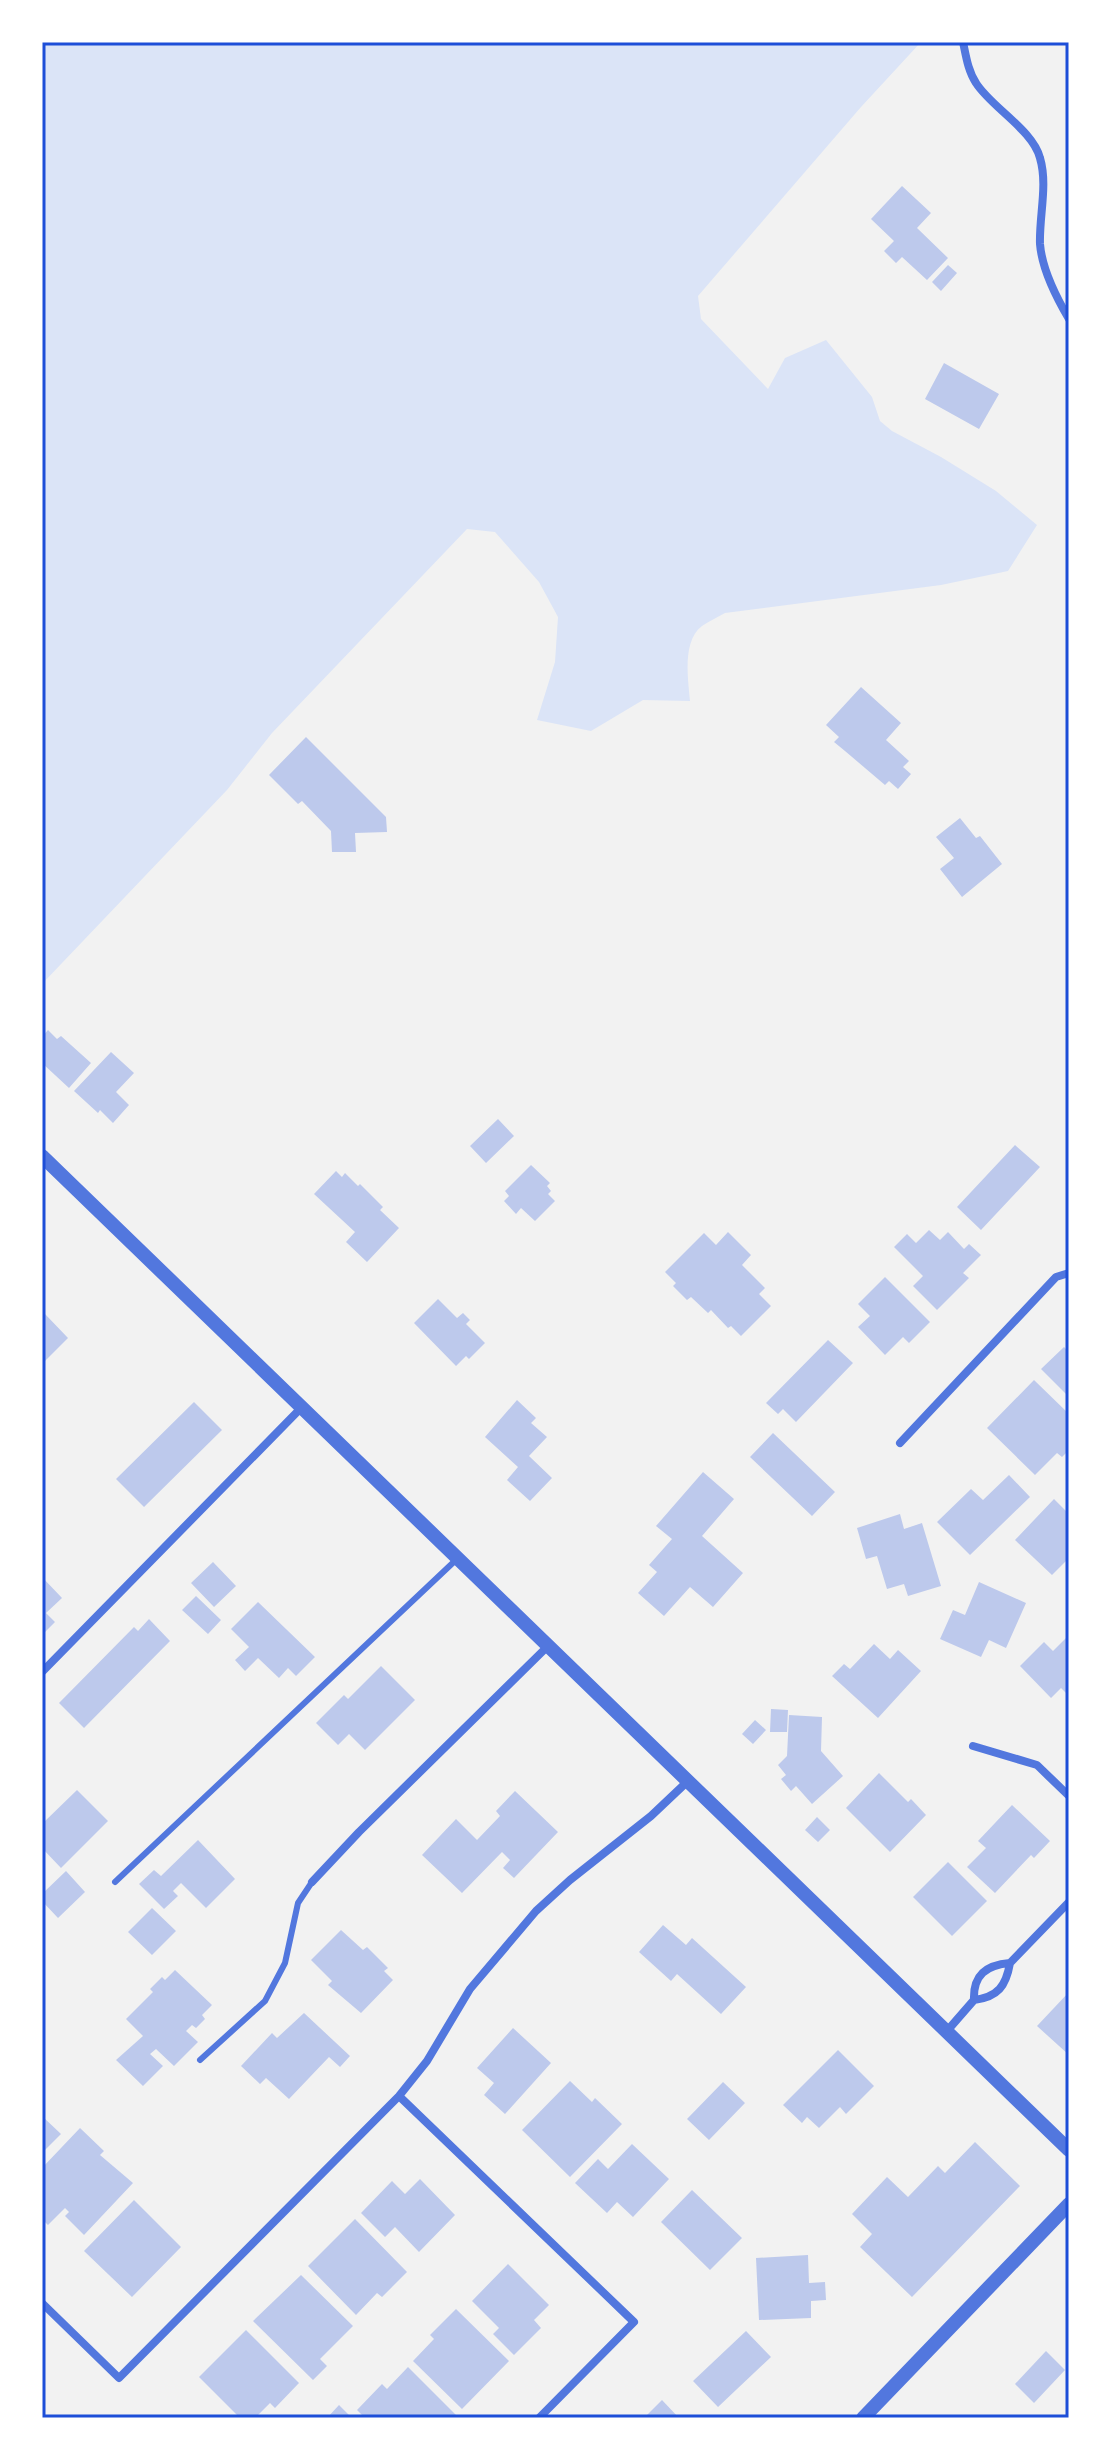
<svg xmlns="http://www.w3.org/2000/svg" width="1111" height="2460" font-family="'Public Sans',sans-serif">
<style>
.green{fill:#dbe4f7}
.building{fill:#bdc9ec}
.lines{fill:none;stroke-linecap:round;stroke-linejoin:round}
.service{stroke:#5277de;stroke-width:6}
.minor{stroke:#5277de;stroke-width:8}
.tertiary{stroke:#5277de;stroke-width:14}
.neatline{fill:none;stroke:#1d4ed8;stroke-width:3}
</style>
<rect width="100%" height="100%" fill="#f2f2f2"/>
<path class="green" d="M 42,42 L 921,42 L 861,107 L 698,296 L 701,319 L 768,389 L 785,358 L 826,340 L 872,397 L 880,421 L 892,431 L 941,457 L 996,491 L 1037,525 L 1008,571 L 941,585 L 725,613 C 718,617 709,621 702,626 C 682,641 688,679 690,701 L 643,700 L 591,731 L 537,720 L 555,662 L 558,617 L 539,582 L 495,532 L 467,529 L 272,733 L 227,790 L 42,984 Z"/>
<path class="building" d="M 902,186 L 931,213 L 917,228 L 948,258 L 927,280 L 902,257 L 896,263 L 884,251 L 894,241 L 871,219 Z
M 948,265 L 957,273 L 941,291 L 932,282 Z
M 944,363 L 999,394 L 979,429 L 925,399 Z
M 861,687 L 901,723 L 886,740 L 909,761 L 903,767 L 911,774 L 898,789 L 889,781 L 885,785 L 845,751 L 834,742 L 839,737 L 826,725 Z
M 306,737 L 386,817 L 387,832 L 355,833 L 356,852 L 332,852 L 331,831 L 302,801 L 298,804 L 269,775 Z
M 960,818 L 976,838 L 980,836 L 1002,864 L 962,897 L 940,869 L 954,858 L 936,837 Z
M 48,1030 L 57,1039 L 61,1036 L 91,1063 L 69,1088 L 42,1063 L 42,1037 Z
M 111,1052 L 134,1073 L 116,1092 L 129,1105 L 113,1123 L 100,1110 L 98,1113 L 74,1091 Z
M 498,1119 L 514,1136 L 486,1163 L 470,1146 Z
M 1015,1145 L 1040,1167 L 981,1230 L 957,1207 Z
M 531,1165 L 550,1183 L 547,1186 L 551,1191 L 548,1194 L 555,1201 L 535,1221 L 521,1208 L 516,1214 L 504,1201 L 509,1196 L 505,1191 Z
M 336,1171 L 342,1177 L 345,1173 L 358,1186 L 360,1184 L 383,1207 L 380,1210 L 399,1228 L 367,1262 L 346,1242 L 355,1232 L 314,1194 Z
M 929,1230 L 940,1240 L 948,1232 L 964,1249 L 969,1244 L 981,1255 L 963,1273 L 969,1278 L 937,1310 L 913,1286 L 923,1276 L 894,1247 L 907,1234 L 916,1243 Z
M 728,1232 L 751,1255 L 742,1265 L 765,1288 L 759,1294 L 771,1306 L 741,1336 L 731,1326 L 728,1328 L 711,1310 L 708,1313 L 691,1297 L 687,1300 L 673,1286 L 676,1283 L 665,1272 L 704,1233 L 716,1245 Z
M 885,1277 L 930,1322 L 909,1343 L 903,1337 L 885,1355 L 858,1327 L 870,1316 L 858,1304 Z
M 438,1299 L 457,1318 L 463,1313 L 470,1320 L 466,1324 L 485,1343 L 469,1359 L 466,1356 L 456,1366 L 414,1323 Z
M 45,1314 L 68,1338 L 42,1364 L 42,1317 Z
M 828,1340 L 853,1363 L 796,1422 L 783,1409 L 778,1414 L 766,1403 Z
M 1064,1347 L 1069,1352 L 1069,1397 L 1041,1369 Z
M 1034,1380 L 1069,1414 L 1069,1450 L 1062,1457 L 1057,1453 L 1035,1475 L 987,1428 Z
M 517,1400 L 536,1418 L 531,1423 L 547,1437 L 529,1456 L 552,1478 L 530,1501 L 507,1480 L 518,1467 L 485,1437 Z
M 194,1402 L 222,1430 L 144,1507 L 116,1479 Z
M 773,1433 L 835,1492 L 812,1516 L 750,1457 Z
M 703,1472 L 734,1499 L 702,1536 L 743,1573 L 713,1607 L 690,1587 L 664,1616 L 638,1593 L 657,1572 L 649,1565 L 672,1539 L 656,1526 Z
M 1009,1475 L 1030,1497 L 970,1555 L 937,1522 L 971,1489 L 983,1500 Z
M 1054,1499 L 1069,1514 L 1069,1558 L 1052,1575 L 1015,1540 Z
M 900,1514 L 904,1529 L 922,1523 L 941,1586 L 908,1596 L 904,1584 L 887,1589 L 877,1556 L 866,1559 L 857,1528 Z
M 213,1562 L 236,1586 L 214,1607 L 191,1583 Z
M 42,1577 L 62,1598 L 46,1613 L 55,1622 L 44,1633 Z
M 979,1582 L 1026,1603 L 1006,1648 L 989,1640 L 981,1657 L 940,1639 L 953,1610 L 965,1615 Z
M 196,1596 L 221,1620 L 208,1634 L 182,1610 Z
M 258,1602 L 315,1657 L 296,1676 L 288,1668 L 279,1678 L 258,1658 L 245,1671 L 235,1660 L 249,1647 L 231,1629 Z
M 149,1619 L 170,1641 L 84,1728 L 59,1703 L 134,1627 L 138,1631 Z
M 1069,1635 L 1069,1696 L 1061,1688 L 1051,1698 L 1020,1666 L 1044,1642 L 1053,1651 Z
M 874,1644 L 890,1659 L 898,1650 L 921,1671 L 878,1718 L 832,1676 L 844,1664 L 850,1669 Z
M 381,1666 L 415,1700 L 365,1750 L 349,1734 L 338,1745 L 316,1723 L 344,1695 L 348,1699 Z
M 771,1709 L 788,1710 L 787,1732 L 770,1732 Z
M 789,1715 L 822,1717 L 821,1751 L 843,1776 L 812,1804 L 796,1786 L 791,1791 L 781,1779 L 786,1775 L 778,1765 L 787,1756 Z
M 755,1720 L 766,1730 L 753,1744 L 742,1734 Z
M 879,1773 L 908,1802 L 911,1799 L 926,1815 L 890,1852 L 846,1808 Z
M 77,1790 L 108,1821 L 61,1868 L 42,1848 L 42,1824 Z
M 515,1791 L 558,1832 L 514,1878 L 503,1868 L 510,1860 L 502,1852 L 462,1893 L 422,1855 L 456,1819 L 477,1840 L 500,1816 L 496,1811 Z
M 1012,1805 L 1050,1841 L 1034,1858 L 1031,1855 L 995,1893 L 967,1867 L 986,1848 L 978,1841 Z
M 817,1817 L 830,1830 L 818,1842 L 805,1830 Z
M 198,1840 L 235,1879 L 206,1908 L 181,1883 L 173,1891 L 178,1896 L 164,1909 L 139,1884 L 154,1870 L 161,1876 Z
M 948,1862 L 987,1901 L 952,1936 L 913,1897 Z
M 66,1871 L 85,1892 L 58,1918 L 42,1901 L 42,1894 Z
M 152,1908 L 176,1931 L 152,1955 L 128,1932 Z
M 663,1925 L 686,1945 L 692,1938 L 746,1987 L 721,2014 L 677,1974 L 671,1981 L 639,1952 Z
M 341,1930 L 363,1950 L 367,1947 L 388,1968 L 384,1971 L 393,1980 L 361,2013 L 328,1985 L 332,1981 L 311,1960 Z
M 175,1970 L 212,2005 L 202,2015 L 205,2019 L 196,2028 L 192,2025 L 186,2031 L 198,2042 L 174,2066 L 156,2049 L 150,2054 L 163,2066 L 143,2086 L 116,2060 L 143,2036 L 126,2019 L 153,1992 L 150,1989 L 162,1977 L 165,1980 Z
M 1069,1992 L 1069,2055 L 1037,2026 Z
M 304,2013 L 350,2056 L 340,2067 L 329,2057 L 289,2099 L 266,2078 L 260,2084 L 241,2066 L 272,2033 L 277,2038 Z
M 513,2028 L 551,2063 L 505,2114 L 484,2095 L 494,2083 L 477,2068 Z
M 838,2050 L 874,2086 L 846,2114 L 840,2107 L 819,2128 L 807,2117 L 802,2123 L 783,2105 Z
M 570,2081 L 592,2102 L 595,2098 L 622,2124 L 570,2177 L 522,2130 Z
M 723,2082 L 745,2103 L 709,2140 L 687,2119 Z
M 42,2116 L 61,2134 L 42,2153 Z
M 80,2128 L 104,2151 L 100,2155 L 133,2183 L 84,2235 L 65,2216 L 69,2212 L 65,2208 L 48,2225 L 42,2219 L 42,2168 Z
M 975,2142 L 1020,2186 L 912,2297 L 860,2247 L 872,2234 L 852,2214 L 887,2177 L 908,2197 L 938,2166 L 945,2173 Z
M 632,2144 L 669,2179 L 633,2217 L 617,2202 L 607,2213 L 575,2183 L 598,2159 L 608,2169 Z
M 420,2179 L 455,2215 L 419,2252 L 395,2227 L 385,2237 L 361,2213 L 392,2181 L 405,2194 Z
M 692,2190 L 742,2238 L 710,2270 L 661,2222 Z
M 134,2200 L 181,2247 L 132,2297 L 84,2251 Z
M 355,2219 L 407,2272 L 382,2297 L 377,2293 L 356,2315 L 308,2266 Z
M 808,2255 L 809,2283 L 825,2282 L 826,2300 L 811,2301 L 811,2318 L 759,2320 L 756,2258 Z
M 508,2264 L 549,2305 L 534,2320 L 541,2328 L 514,2355 L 493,2334 L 499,2328 L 472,2301 Z
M 301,2275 L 353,2326 L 320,2359 L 327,2366 L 313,2380 L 253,2321 Z
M 456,2309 L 509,2361 L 462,2409 L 413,2361 L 434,2339 L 430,2335 Z
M 246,2330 L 299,2383 L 275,2408 L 270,2403 L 255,2418 L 240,2418 L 199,2377 Z
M 746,2331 L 771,2357 L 718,2407 L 693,2381 Z
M 1046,2351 L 1065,2370 L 1034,2403 L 1015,2384 Z
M 408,2367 L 456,2415 L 452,2418 L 365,2418 L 357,2410 L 382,2384 L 387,2389 Z
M 662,2400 L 679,2418 L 644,2418 Z
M 339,2405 L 352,2418 L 327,2418 Z"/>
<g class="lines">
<path class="service" d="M 115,1882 L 458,1558
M 200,2060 L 265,2001 L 285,1963 L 298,1903 L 312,1882"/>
<path class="minor" d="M 963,42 C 966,56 968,71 976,83 C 991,107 1033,130 1040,158 C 1048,185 1039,216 1040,244 C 1042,269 1056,297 1069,319
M 900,1443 L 1056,1277 L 1069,1273
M 42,1672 L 302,1407
M 973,1746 L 1037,1765 L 1069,1796
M 312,1882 L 359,1832 L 548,1646
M 1010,1963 C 1006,1986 998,1997 974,2000 C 973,1975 986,1965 1010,1963 Z
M 1010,1963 L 1069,1902
M 947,2031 L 974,2000
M 399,2096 L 634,2322 L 539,2418
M 42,2303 L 119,2378 L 399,2096 L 427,2061 L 470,1989 L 536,1911 L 570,1880 L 651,1816 L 688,1781"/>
<path class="tertiary" d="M 42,1156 L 1069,2150
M 863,2418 L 1069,2204"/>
</g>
<rect width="1111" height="2460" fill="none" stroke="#ffffff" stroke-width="88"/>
<rect x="44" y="44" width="1023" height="2372" class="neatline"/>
</svg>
